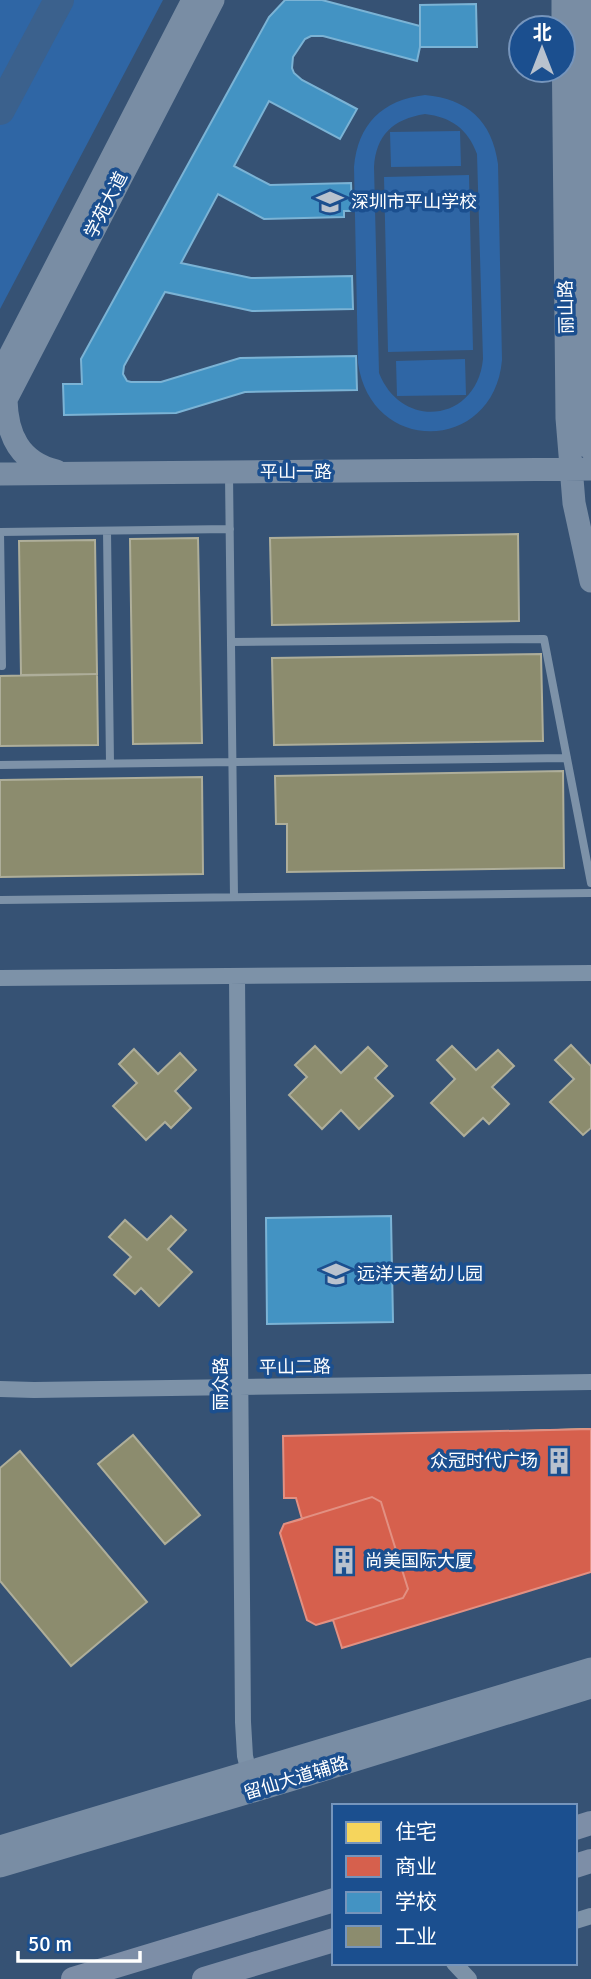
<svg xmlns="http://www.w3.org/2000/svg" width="591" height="1979" font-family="Signika,'Noto Sans SC',sans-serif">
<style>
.green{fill:#2f66a5;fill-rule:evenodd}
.homes{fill:#f6d55c;stroke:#f9e28d;stroke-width:2}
.shops{fill:#d6604d;stroke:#e29082;stroke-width:2}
.schools{fill:#4393c3;stroke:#7bb3d5;stroke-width:2}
.industry{fill:#8c8c6e;stroke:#aeae9a;stroke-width:2}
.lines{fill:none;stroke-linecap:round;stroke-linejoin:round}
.river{stroke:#3b618d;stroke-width:30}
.lane{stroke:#7d92a8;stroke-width:8}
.street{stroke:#7d92a8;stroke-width:16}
.secondary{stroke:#798da4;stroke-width:23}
.primary{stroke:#7d8ea7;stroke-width:24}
.labels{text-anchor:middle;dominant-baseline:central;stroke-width:7;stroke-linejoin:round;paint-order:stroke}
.poi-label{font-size:18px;fill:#fff;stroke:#1b4f8f;text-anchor:start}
.street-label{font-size:18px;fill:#fff;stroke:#1b4f8f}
</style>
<rect width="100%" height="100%" fill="#365274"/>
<path class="green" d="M 0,0 L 163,0 L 0,309 Z
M 425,95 C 467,99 492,120 498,164 L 502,360 C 494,453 371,456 358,363 L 354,167 C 358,124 382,100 425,95 ZM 425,114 C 451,117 468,129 477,154 L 483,359 C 477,422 402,431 379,373 L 374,167 C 376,135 393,119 425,114 Z
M 460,131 L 461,166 L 391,167 L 390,132 Z
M 469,175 L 473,350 L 388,352 L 384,177 Z
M 465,359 L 466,395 L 397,396 L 396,361 Z"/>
<path class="homes" d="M 591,1429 L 591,1491 L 527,1492 L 525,1431 Z"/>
<path class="shops" d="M 591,1429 L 591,1572 L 342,1648 L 333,1620 L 316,1625 L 307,1620 L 280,1533 L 284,1524 L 302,1519 L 296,1498 L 284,1498 L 283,1436 Z
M 372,1497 L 381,1502 L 408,1589 L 403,1598 L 316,1625 L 307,1620 L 280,1533 L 284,1524 Z"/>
<path class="schools" d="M 285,0 L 322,0 L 420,26 L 420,47 L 417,61 L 323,36 L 311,36 L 305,39 L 293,57 L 292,68 L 294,73 L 302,80 L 357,109 L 340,139 L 269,101 L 234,166 L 270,185 L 351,183 L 352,211 L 344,211 L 344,217 L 264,219 L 218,194 L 181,263 L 251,278 L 352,276 L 353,309 L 252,311 L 165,292 L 124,366 L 123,374 L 127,381 L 131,382 L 161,382 L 240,358 L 356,356 L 357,390 L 245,392 L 176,413 L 64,415 L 63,384 L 82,384 L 81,359 L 269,17 Z
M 476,4 L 477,47 L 420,47 L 420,5 Z
M 391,1216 L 393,1322 L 267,1324 L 266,1218 Z"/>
<path class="industry" d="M 518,534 L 519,621 L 272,625 L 270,538 Z
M 198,538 L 202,743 L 133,744 L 130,539 Z
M 95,540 L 97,674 L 21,675 L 19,541 Z
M 541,654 L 543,741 L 274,745 L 272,658 Z
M 97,674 L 98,745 L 0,746 L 0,676 Z
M 563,771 L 564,868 L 287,872 L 287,824 L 276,824 L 275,776 Z
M 202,777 L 203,874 L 0,877 L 0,780 Z
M 571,1045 L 591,1066 L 591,1128 L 583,1135 L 550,1102 L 574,1079 L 555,1060 Z
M 315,1046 L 341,1073 L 368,1047 L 387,1066 L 375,1078 L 393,1096 L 359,1129 L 341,1110 L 322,1129 L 289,1095 L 307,1077 L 295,1065 Z
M 452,1046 L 476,1070 L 498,1050 L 514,1066 L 492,1087 L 509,1104 L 489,1124 L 483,1118 L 464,1136 L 431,1103 L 455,1079 L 437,1060 Z
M 134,1049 L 158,1074 L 180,1053 L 196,1070 L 175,1091 L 191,1108 L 171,1128 L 165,1122 L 146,1140 L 113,1106 L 137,1083 L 119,1064 Z
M 171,1216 L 186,1230 L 168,1249 L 192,1272 L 159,1306 L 141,1288 L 135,1294 L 114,1275 L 131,1257 L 109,1237 L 125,1220 L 147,1240 Z
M 133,1435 L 200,1515 L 165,1544 L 98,1464 Z
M 20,1451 L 147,1602 L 71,1666 L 0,1581 L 0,1468 Z"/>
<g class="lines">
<path class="river" d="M 0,110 L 59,0"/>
<path class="lane" d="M 229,475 L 234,897
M 107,531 L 110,763
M 231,642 L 544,639 L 591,883
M 2,666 L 0,532 L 230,529
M 0,765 L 567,758
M 0,900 L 591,893"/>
<path class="street" d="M 237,976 L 243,1722 L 245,1756 L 251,1781
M 0,978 L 591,973
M 0,1389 L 34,1390 L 591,1382
M 575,1921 L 591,1916
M 454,1963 L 469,1979"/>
<path class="secondary" d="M 563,0 L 563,28
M 584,0 L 589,418 L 591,449
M 563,30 L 567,418 L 574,503 L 591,581
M 0,375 L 193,0
M 6,400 C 7,434 19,462 56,471
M 0,411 L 213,0
M 0,474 L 591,469
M 0,1847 L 591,1669
M 0,1866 L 290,1780 L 591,1687"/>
<path class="primary" d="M 575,1828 L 591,1823
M 575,1866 L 591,1861
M 73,1979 L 334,1900
M 204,1979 L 334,1940"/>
</g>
<defs>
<symbol id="school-bare" viewBox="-9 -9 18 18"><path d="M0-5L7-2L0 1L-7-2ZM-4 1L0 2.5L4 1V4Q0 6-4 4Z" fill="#b9c2ce" stroke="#1b4f8f" stroke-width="2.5" paint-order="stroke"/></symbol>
<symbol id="building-bare" viewBox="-9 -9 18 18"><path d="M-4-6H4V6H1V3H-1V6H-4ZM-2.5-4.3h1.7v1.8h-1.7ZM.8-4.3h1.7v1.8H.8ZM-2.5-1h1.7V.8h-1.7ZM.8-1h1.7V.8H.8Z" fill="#b9c2ce" stroke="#1b4f8f" stroke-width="2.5" paint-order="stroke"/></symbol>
</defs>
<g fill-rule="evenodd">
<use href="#school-bare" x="311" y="183" width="38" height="38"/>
<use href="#school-bare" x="317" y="1255" width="38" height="38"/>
<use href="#building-bare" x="540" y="1442" width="38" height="38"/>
<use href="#building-bare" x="325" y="1542" width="38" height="38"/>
</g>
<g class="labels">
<g class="poi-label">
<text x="351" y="202">深圳市平山学校</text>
<text x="357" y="1274">远洋天著幼儿园</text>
<text x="538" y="1461" text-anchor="end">众冠时代广场</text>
<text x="365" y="1561">尚美国际大厦</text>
</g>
<g class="street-label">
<text transform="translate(106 205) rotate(-63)">学苑大道</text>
<text transform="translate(566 307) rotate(-91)">丽山路</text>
<text x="296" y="472">平山一路</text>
<text transform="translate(295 1367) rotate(-1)">平山二路</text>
<text transform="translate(221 1384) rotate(-90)">丽众路</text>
<text transform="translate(296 1778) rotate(-17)">留仙大道辅路</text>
</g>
</g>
<rect x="332" y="1804" width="245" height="161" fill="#1b4f8f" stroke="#7695bc" stroke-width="2"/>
<rect x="346" y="1822" width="35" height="21" fill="#f6d55c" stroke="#7695bc" stroke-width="2"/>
<text x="395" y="1839" font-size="21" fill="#ffffff">住宅</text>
<rect x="346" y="1856" width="35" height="21" fill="#d6604d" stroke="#7695bc" stroke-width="2"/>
<text x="395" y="1874" font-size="21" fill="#ffffff">商业</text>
<rect x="346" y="1892" width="35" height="21" fill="#4393c3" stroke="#7695bc" stroke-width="2"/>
<text x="395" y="1909" font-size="21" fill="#ffffff">学校</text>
<rect x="346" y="1926" width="35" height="21" fill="#8c8c6e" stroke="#7695bc" stroke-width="2"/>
<text x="395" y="1944" font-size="21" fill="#ffffff">工业</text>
<g transform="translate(542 49)"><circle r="33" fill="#1b4f8f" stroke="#7695bc" stroke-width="2"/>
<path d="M0-5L12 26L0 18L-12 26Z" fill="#b9c2ce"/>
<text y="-10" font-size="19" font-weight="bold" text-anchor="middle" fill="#ffffff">北</text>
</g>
<path d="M18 1951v10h122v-10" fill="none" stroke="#ffffff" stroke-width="3.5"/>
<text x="28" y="1951" font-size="21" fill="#ffffff" stroke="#1b4f8f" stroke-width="5" paint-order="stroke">50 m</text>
</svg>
